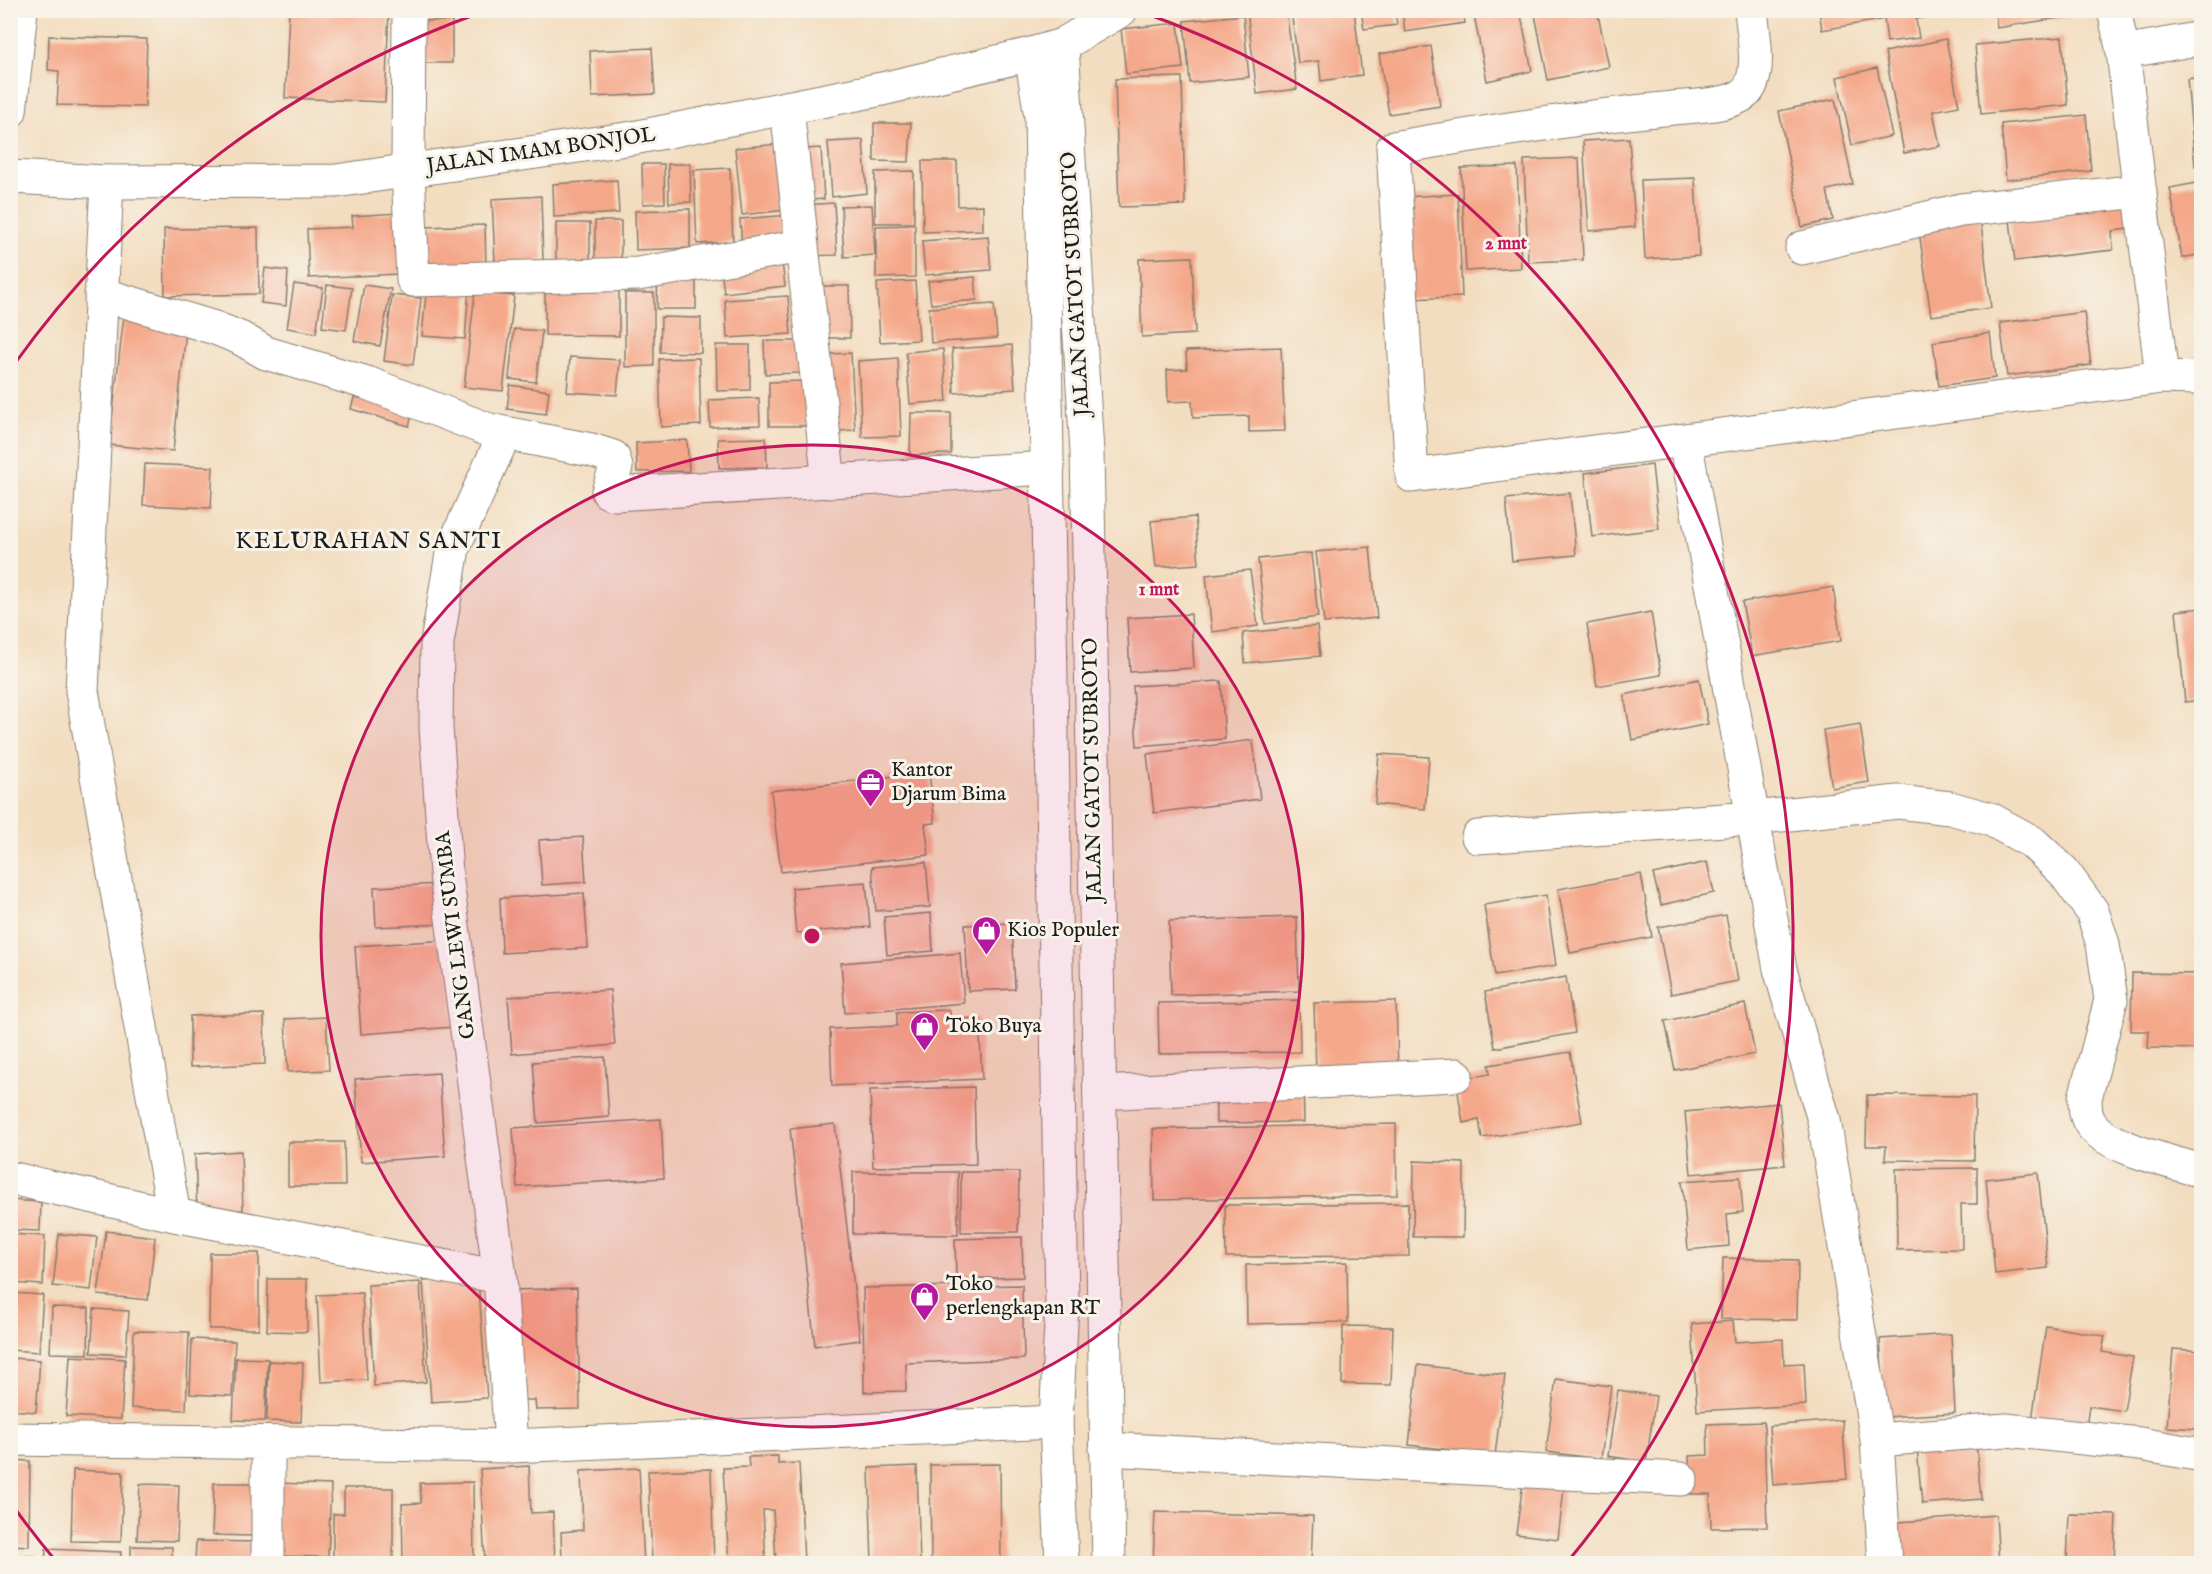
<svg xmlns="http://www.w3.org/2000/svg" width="2212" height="1574" font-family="'IM FELL English',serif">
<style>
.building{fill:#f5a789}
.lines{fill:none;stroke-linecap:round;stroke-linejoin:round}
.minor-casing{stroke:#887c6e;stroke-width:35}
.tertiary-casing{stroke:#887c6e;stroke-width:35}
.minor{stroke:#fff;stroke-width:33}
.tertiary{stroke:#fff;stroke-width:33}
.ring{fill:none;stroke:#c2185b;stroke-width:3}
.labels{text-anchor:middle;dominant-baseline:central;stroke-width:6;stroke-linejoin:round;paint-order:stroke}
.street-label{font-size:21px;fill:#1c1c1c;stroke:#f7f3e8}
.poi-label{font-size:21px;fill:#1c1c1c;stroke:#f7f3e8;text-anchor:start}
.quarter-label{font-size:24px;letter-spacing:1.5px;fill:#1c1c1c;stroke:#f7f3e8}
.centre{fill:#c2185b;stroke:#f7f3e8;stroke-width:3}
.ring-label{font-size:18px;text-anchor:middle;font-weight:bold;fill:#c2185b;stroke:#f7f3e8;stroke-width:6;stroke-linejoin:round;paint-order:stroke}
</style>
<rect width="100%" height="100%" fill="#f7f3e8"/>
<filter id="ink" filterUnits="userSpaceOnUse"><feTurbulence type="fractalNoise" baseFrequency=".0167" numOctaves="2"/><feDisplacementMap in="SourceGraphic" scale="12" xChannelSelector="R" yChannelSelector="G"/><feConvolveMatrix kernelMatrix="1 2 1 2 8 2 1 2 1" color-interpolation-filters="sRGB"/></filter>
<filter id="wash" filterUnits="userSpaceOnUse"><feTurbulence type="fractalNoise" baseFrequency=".008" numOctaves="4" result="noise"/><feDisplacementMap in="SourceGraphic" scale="24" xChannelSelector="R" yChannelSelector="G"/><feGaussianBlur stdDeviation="1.35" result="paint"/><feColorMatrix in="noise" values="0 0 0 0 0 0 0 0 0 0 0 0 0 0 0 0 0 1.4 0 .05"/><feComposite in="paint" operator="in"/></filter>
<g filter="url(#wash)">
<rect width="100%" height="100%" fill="#f3ddc0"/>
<g id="blocks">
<path class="building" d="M 289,10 L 389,10 L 385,102 L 285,98 Z
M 1247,10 L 1286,10 L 1297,89 L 1257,94 Z
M 1291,10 L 1354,10 L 1362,75 L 1321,81 L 1319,61 L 1298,63 Z
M 1361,10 L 1395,10 L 1397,25 L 1364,29 Z
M 1402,10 L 1463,10 L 1465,23 L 1405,32 Z
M 1473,10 L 1520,10 L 1532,71 L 1487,81 Z
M 1534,10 L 1597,10 L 1609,67 L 1548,80 Z
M 1819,10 L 1880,10 L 1881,20 L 1822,30 Z
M 1883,10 L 1944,10 L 1945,15 L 1916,19 L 1919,38 L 1887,42 Z
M 1995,10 L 2070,10 L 2071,16 L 1997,28 Z
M 1243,15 L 1249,77 L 1190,83 L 1184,21 Z
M 407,21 L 452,21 L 452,63 L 407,63 Z
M 1178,23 L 1183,68 L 1126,74 L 1121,29 Z
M 49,36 L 147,39 L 145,107 L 57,105 L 59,71 L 48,70 Z
M 2062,37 L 2068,105 L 1981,114 L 1975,45 Z
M 1946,39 L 1959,106 L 1933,111 L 1940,146 L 1904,153 L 1885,52 Z
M 1431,46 L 1440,106 L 1389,114 L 1379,54 Z
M 652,48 L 655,94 L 592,97 L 590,51 Z
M 1877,68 L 1892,136 L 1852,145 L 1837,77 Z
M 1182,77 L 1185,205 L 1119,207 L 1115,79 Z
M 2202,77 L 2202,167 L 2195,167 L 2187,79 Z
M 1835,99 L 1853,184 L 1827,190 L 1833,220 L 1802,227 L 1779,111 Z
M 2086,115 L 2091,171 L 2006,180 L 2001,124 Z
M 874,123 L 911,123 L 909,162 L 874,161 Z
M 1629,138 L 1635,227 L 1589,231 L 1583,141 Z
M 863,140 L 867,193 L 832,197 L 828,142 Z
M 780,144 L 787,210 L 742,215 L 735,148 Z
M 821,148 L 824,199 L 793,201 L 790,150 Z
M 1579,158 L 1583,260 L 1528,262 L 1524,160 Z
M 922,161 L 957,161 L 958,206 L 983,205 L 983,230 L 923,232 Z
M 642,164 L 664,164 L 665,203 L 643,204 Z
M 668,164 L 690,164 L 691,202 L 669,203 Z
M 1517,166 L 1521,268 L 1466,271 L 1461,168 Z
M 730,168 L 733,242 L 697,244 L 694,170 Z
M 914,171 L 914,223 L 875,223 L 875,172 Z
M 1695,178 L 1699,256 L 1645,259 L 1641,180 Z
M 617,180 L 619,213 L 554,217 L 553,184 Z
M 2202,182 L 2202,254 L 2182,258 L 2170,188 Z
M 2124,191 L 2128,229 L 2112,231 L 2113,250 L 2015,261 L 2008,204 Z
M 1458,194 L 1462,297 L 1407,299 L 1403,197 Z
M 541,196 L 543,261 L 495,263 L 492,199 Z
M 834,203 L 837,255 L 806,256 L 803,205 Z
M 872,205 L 875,255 L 844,257 L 841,206 Z
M 690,209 L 690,248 L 636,250 L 635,211 Z
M 398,213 L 400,274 L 309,278 L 307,229 L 353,227 L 352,216 Z
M 791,215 L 794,245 L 742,249 L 740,219 Z
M 1980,216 L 1991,308 L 1931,316 L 1918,224 Z
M 595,221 L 621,221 L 621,262 L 595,263 Z
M 556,223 L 590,223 L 590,266 L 556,266 Z
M 485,225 L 486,266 L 425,269 L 424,227 Z
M 915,225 L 915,277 L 876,278 L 876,226 Z
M 258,228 L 259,294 L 165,296 L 164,229 Z
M 988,236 L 991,270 L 925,275 L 922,241 Z
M 781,253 L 785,286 L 724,293 L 720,261 Z
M 1192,257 L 1195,334 L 1142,337 L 1139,259 Z
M 658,265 L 696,265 L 696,309 L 657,309 Z
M 265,268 L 288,271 L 286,306 L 261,303 Z
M 975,277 L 977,300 L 931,304 L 928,281 Z
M 915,281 L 919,340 L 880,342 L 877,283 Z
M 294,284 L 323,288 L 316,333 L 287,328 Z
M 427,284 L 469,287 L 465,339 L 422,336 Z
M 327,285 L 352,288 L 346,330 L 322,327 Z
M 364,285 L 391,289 L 380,346 L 354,341 Z
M 810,286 L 849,286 L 850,338 L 811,338 Z
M 545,289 L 619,289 L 619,336 L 545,335 Z
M 475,293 L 514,296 L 503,391 L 464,387 Z
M 625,293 L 654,293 L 654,366 L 625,367 Z
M 392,295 L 421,298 L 413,365 L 384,361 Z
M 788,296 L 791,334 L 727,338 L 725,300 Z
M 994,304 L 997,338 L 931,343 L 929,308 Z
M 2084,312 L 2091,365 L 2007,376 L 2000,323 Z
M 124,315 L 187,322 L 173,451 L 109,445 Z
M 661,317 L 701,318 L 701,353 L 660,352 Z
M 514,329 L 542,331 L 536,382 L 509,379 Z
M 1990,333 L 1995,378 L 1939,386 L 1933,342 Z
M 764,341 L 804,341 L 804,373 L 765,374 Z
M 716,345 L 750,345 L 750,390 L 717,391 Z
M 1012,345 L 1015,389 L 954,393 L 952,349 Z
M 1281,347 L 1285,431 L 1249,432 L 1249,416 L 1193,418 L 1192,401 L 1168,402 L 1167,370 L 1187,369 L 1186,351 Z
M 943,349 L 947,401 L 910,404 L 906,352 Z
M 851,353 L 855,430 L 816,432 L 812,355 Z
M 570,357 L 620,360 L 617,395 L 567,392 Z
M 699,358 L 701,425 L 661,427 L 659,359 Z
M 898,358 L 901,436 L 862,437 L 858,361 Z
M 361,372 L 420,389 L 409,426 L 351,409 Z
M 807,381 L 807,426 L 769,426 L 769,382 Z
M 510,385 L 549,391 L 546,414 L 507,409 Z
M 759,398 L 760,425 L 710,427 L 709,400 Z
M 911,413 L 951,413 L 951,454 L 910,455 Z
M 766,438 L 767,467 L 719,468 L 718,439 Z
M 687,440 L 689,471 L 637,472 L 636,443 Z
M 145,464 L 213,467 L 211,508 L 143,505 Z
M 1652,465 L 1659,529 L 1592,537 L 1585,473 Z
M 1570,493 L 1576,555 L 1512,561 L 1506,499 Z
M 1195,517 L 1199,564 L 1156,567 L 1151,521 Z
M 1370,547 L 1377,618 L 1324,623 L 1316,552 Z
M 1311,553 L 1318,617 L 1265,624 L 1258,559 Z
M 1250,570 L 1258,626 L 1212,632 L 1206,575 Z
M 1833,587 L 1841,641 L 1752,656 L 1742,602 Z
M 2202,608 L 2202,700 L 2185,702 L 2176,611 Z
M 1651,612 L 1661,675 L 1597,686 L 1587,624 Z
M 1191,614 L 1194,668 L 1130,672 L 1127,618 Z
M 1317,626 L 1320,656 L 1245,663 L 1243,633 Z
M 1699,679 L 1708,724 L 1632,740 L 1624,695 Z
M 1221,681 L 1225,739 L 1137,746 L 1133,686 Z
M 1860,724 L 1869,782 L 1832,788 L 1823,730 Z
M 1253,740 L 1260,799 L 1154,813 L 1147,754 Z
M 1379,754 L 1429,757 L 1425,809 L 1375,804 Z
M 929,772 L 935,823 L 925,824 L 929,855 L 781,872 L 771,791 Z
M 583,837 L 586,882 L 542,885 L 539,840 Z
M 926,862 L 930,907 L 876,911 L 872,867 Z
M 1707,862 L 1714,893 L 1661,905 L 1653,874 Z
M 1641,874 L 1652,937 L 1570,953 L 1558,889 Z
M 866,882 L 870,927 L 796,933 L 792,888 Z
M 443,884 L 444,924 L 376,927 L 374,887 Z
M 584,893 L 588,948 L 502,953 L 500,898 Z
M 1546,895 L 1556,966 L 1495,976 L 1484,905 Z
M 931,913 L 933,951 L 887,955 L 884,917 Z
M 1726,915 L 1738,981 L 1671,994 L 1658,927 Z
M 1297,917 L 1299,991 L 1171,995 L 1169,921 Z
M 1012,923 L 1015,989 L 968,991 L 965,925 Z
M 448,940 L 454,1027 L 361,1034 L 355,946 Z
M 960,953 L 964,1003 L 845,1013 L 841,963 Z
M 2132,973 L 2202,974 L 2202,1049 L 2148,1048 L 2149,1031 L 2131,1031 Z
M 1566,977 L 1575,1033 L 1495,1048 L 1485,992 Z
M 610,990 L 615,1045 L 512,1054 L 508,997 Z
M 1299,1000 L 1300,1052 L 1159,1054 L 1158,1003 Z
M 1396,1001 L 1398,1071 L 1316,1073 L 1314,1003 Z
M 1745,1004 L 1755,1054 L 1675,1070 L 1665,1021 Z
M 950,1010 L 950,1019 L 979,1018 L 982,1079 L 832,1086 L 830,1029 L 897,1026 L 897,1012 Z
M 264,1014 L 265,1064 L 190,1067 L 190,1016 Z
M 326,1017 L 329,1070 L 288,1072 L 285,1019 Z
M 1570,1052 L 1582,1122 L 1482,1138 L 1479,1120 L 1463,1123 L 1456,1080 L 1490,1074 L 1489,1065 Z
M 605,1057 L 609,1117 L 538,1123 L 533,1062 Z
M 439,1073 L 445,1156 L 361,1162 L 355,1079 Z
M 1303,1074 L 1304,1122 L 1216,1123 L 1215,1076 Z
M 974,1087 L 976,1164 L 873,1167 L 870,1090 Z
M 1867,1095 L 1975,1096 L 1974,1161 L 1885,1160 L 1886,1146 L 1866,1146 Z
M 1779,1103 L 1785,1165 L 1691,1174 L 1685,1112 Z
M 661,1119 L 664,1178 L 517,1187 L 513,1128 Z
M 835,1124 L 860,1340 L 815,1346 L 790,1129 Z
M 1396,1124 L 1397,1195 L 1154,1200 L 1153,1129 Z
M 288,1142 L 344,1142 L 345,1186 L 288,1186 Z
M 241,1151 L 243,1210 L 197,1212 L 195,1154 Z
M 1414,1161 L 1464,1163 L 1463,1237 L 1413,1237 Z
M 1977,1168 L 1977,1204 L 1961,1204 L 1962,1249 L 1897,1250 L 1896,1169 Z
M 853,1172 L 958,1172 L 958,1235 L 853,1234 Z
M 961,1172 L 1019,1172 L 1018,1232 L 961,1232 Z
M 2038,1173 L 2048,1268 L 1995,1274 L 1986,1179 Z
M 1740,1177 L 1743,1212 L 1727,1214 L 1729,1246 L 1688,1250 L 1682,1181 Z
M 10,1200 L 41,1202 L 40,1231 L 10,1230 Z
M 1408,1203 L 1409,1256 L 1226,1257 L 1225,1205 Z
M 106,1231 L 155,1237 L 148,1300 L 98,1295 Z
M 10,1234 L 45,1236 L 43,1285 L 10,1283 Z
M 59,1234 L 97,1237 L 91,1290 L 53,1286 Z
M 1022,1237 L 1023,1277 L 956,1279 L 955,1239 Z
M 210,1253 L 259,1253 L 259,1329 L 209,1329 Z
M 1723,1258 L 1798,1260 L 1797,1320 L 1721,1319 Z
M 1347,1262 L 1348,1322 L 1247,1324 L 1246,1265 Z
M 478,1277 L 487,1398 L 431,1402 L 423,1281 Z
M 268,1279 L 307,1279 L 307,1332 L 267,1331 Z
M 420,1282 L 426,1382 L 374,1386 L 368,1285 Z
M 1022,1285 L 1024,1359 L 906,1363 L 906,1391 L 864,1392 L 863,1288 Z
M 577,1288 L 580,1409 L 536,1410 L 535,1400 L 517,1400 L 514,1290 Z
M 12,1293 L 43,1295 L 39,1352 L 10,1350 Z
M 362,1293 L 367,1380 L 321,1382 L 317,1295 Z
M 52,1307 L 89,1308 L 88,1354 L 50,1353 Z
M 94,1309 L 129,1311 L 126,1355 L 91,1353 Z
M 1733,1321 L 1735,1342 L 1783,1339 L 1784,1364 L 1804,1363 L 1806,1405 L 1697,1411 L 1692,1324 Z
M 1343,1326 L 1393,1327 L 1391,1385 L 1342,1384 Z
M 2046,1326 L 2105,1336 L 2102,1352 L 2133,1357 L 2124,1411 L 2089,1406 L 2086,1428 L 2032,1420 Z
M 134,1331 L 189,1332 L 186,1410 L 131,1408 Z
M 1951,1334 L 1955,1413 L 1885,1417 L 1880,1339 Z
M 192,1339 L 235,1341 L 232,1396 L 190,1394 Z
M 2173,1349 L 2202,1351 L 2202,1438 L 2196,1438 L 2197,1429 L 2167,1427 Z
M 70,1356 L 125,1359 L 121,1419 L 66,1416 Z
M 10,1358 L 40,1360 L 36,1412 L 10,1410 Z
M 236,1358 L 268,1359 L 265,1421 L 233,1420 Z
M 269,1361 L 303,1363 L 301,1422 L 267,1421 Z
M 1418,1365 L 1505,1375 L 1495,1455 L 1409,1445 Z
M 1556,1379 L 1611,1386 L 1601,1459 L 1546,1452 Z
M 1618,1390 L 1656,1396 L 1646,1462 L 1608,1456 Z
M 1842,1420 L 1847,1479 L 1773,1485 L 1769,1426 Z
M 1764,1422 L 1767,1527 L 1711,1528 L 1710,1494 L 1690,1494 L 1689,1456 L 1708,1455 L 1707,1424 Z
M 1976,1442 L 1981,1499 L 1922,1504 L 1917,1448 Z
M 778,1456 L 778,1464 L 799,1463 L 804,1561 L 776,1563 L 773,1510 L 763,1510 L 766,1564 L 729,1564 L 723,1468 L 749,1467 L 748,1457 Z
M 10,1460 L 30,1461 L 29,1546 L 10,1545 Z
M 1000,1464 L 1001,1564 L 931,1564 L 930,1465 Z
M 529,1466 L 531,1513 L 553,1512 L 555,1564 L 485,1564 L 480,1469 Z
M 917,1466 L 920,1564 L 872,1564 L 869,1468 Z
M 639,1468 L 644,1564 L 562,1564 L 561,1532 L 583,1530 L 581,1471 Z
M 711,1469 L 714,1564 L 652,1564 L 648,1471 Z
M 73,1470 L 123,1472 L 121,1542 L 71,1541 Z
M 1524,1475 L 1565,1480 L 1558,1539 L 1516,1534 Z
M 473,1482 L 474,1564 L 403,1564 L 402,1504 L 421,1503 L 420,1483 Z
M 214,1483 L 254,1483 L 252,1536 L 212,1535 Z
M 277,1483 L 331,1485 L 328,1557 L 275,1556 Z
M 140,1484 L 179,1485 L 177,1541 L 137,1540 Z
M 344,1488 L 393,1488 L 393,1564 L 333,1564 L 333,1514 L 344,1514 Z
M 1155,1512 L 1313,1516 L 1311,1564 L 1153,1564 Z
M 2069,1514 L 2116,1515 L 2114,1564 L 2067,1564 Z
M 1996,1515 L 1999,1564 L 1901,1564 L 1898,1522 Z
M 196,1541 L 262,1542 L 261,1564 L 195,1564 Z
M 131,1546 L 172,1547 L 172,1564 L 131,1564 Z
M 46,1549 L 121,1552 L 120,1564 L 45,1564 Z
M 10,1556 L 35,1556 L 35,1564 L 10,1564 Z"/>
</g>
</g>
<g filter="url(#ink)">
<use href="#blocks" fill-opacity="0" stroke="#887c6e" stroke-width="1.5"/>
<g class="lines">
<defs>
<path id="minor" d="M 409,10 L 408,170 L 413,280 L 638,274 L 802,246 L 787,108
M 1751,10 C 1753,32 1762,73 1747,91 C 1734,106 1692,106 1673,108 C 1579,117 1486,132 1393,148 L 1412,476 L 2162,377 L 2123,52 L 2114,10
M 2123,52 L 2202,38
M 10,111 L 21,10
M 107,182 L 82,691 L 174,1215
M 802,246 L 829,482
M 1802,248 L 1961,210 L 2140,191
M 101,294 L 215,328 L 240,338 L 266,353 L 367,383 L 489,430 L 591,450 L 613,457 L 616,467 L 608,492 L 614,494 L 1048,468
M 2162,377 L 2195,378 L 2202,376
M 504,435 L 453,548 L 437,643 L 436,727 L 446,874 L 500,1277 L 511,1446
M 1685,440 L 1780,969 L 1824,1120 L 1877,1440 L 1885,1564
M 1478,837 L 1754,818 L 1898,802 L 1950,808 L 1990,819 L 2032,842 L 2063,871 L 2092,911 L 2103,944 L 2111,1000 L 2085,1098 C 2085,1106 2085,1114 2089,1121 C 2102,1147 2173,1162 2202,1171
M 1100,1093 L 1456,1075
M 10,1178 L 174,1215 L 500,1277
M 10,1439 L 511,1446 L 1056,1422
M 1877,1440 L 2006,1430 L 2140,1444 L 2202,1455
M 1106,1449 L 1681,1479
M 268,1564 L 268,1443"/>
<path id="tertiary" d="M 1062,45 L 1087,452 L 1109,1564
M 1031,54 L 1041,116 L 1062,1304 L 1056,1422 L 1062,1564
M 10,177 L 107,182 L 336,181 L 633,138 L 882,89 L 1031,54 L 1062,45 L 1121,10"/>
</defs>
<use href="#minor" class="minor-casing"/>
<use href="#tertiary" class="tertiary-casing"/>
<use href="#minor" class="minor"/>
<use href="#tertiary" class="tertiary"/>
</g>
</g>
<circle cx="812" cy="936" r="491" fill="#c2185b" fill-opacity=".12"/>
<g class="ring">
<circle cx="812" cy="936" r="491"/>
<path d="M55 1560A981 981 0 0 1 13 1506M13 366A981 981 0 0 1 485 11M1139 11A981 981 0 0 1 1569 1560"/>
</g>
<defs>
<symbol id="office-pin" viewBox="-11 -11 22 30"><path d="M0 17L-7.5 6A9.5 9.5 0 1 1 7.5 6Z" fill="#b5179e" stroke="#f7f3e8"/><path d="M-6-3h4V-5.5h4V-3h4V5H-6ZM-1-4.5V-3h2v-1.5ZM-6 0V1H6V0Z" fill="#fff"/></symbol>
<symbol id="shop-pin" viewBox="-11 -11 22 30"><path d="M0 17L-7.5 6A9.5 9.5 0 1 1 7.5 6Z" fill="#b5179e" stroke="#f7f3e8"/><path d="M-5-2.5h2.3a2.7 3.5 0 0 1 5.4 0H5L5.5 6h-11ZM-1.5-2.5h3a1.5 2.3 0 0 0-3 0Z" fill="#fff"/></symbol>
</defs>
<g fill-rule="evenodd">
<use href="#office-pin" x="854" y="766" width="33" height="45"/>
<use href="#shop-pin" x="970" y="914" width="33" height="45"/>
<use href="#shop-pin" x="908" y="1010" width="33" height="45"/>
<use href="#shop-pin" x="908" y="1280" width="33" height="45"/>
</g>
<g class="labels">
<g class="street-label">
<text transform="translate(541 151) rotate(-8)">JALAN IMAM BONJOL</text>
<text transform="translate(1076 284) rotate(-93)">JALAN GATOT SUBROTO</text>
<text transform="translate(1093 770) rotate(-91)">JALAN GATOT SUBROTO</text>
<text transform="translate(456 935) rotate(-97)">GANG LEWI SUMBA</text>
</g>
<g class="poi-label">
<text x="891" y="770">Kantor<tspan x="891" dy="24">Djarum Bima</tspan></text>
<text x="1007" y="930">Kios Populer</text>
<text x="946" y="1026">Toko Buya</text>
<text x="946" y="1284">Toko<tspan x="946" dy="24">perlengkapan RT</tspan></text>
</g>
<g class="quarter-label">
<text x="369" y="541">KELURAHAN SANTI</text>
</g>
</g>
<circle cx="812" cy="936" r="9" class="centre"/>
<g class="ring-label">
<text x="1506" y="249">2 mnt</text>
<text x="1159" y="595">1 mnt</text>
</g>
<rect width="2212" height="1574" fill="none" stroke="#f7f3e8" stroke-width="36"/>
</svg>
